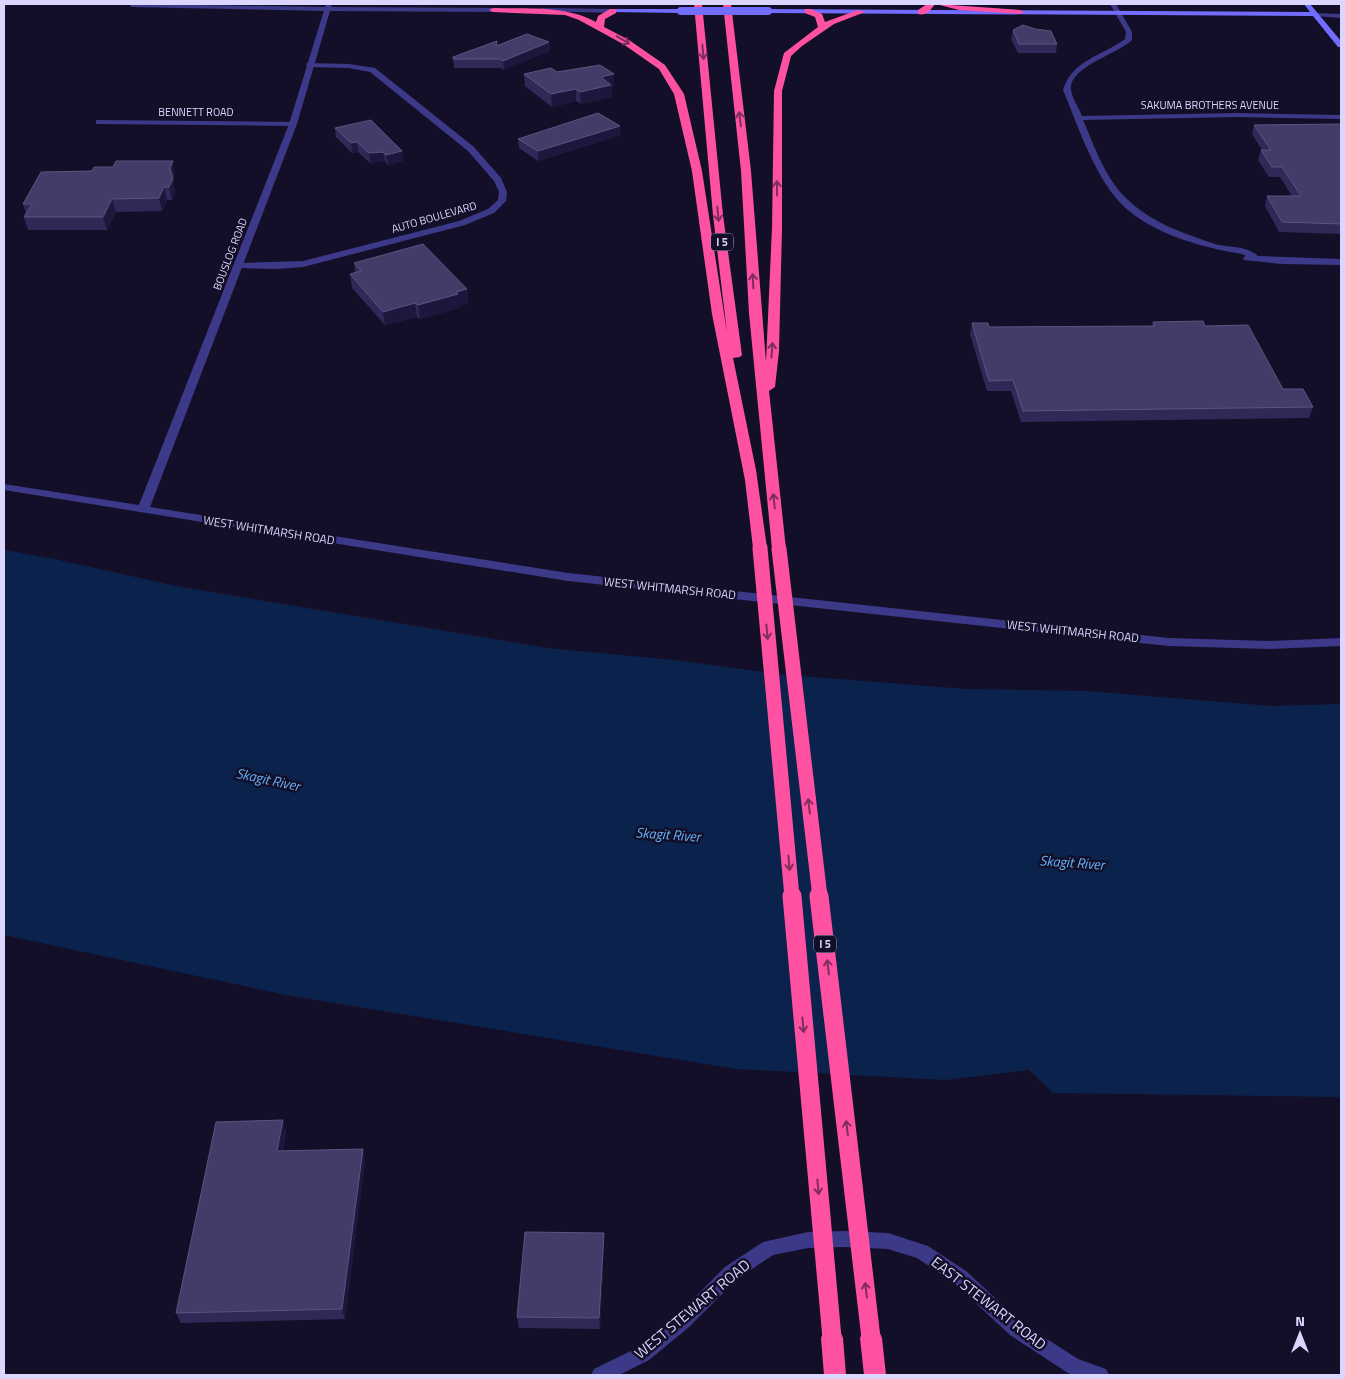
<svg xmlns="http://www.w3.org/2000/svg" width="1345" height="1379" font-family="'Titillium Web',sans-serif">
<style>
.water{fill:#0b224c}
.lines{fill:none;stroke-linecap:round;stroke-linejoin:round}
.minor{fill:#3d3989;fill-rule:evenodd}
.tertiary{fill:#3d3989;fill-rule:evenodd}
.secondary{fill:#736dff;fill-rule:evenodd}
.motorway{fill:#ff51a2;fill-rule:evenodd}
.secondary-bridge{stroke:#736dff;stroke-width:8}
.motorway-bridge-far1{stroke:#ff51a2;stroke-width:15}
.motorway-bridge{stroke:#ff51a2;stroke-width:19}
.wall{fill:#322857}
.shaded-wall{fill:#1e163c}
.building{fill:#443b69;stroke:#5c5380}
.oneway{stroke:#7e2d5f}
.labels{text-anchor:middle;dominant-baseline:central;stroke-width:5;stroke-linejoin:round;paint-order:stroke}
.far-street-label{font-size:11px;fill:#dcd6ff;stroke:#140f28}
.shield{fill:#140f28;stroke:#a09abe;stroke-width:1}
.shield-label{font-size:11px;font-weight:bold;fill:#dcd6ff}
.street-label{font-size:12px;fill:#dcd6ff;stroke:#140f28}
.water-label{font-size:14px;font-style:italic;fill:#64b5ff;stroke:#140f28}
.near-street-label{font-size:15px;fill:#dcd6ff;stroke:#140f28}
</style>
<rect width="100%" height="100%" fill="#140f28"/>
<path class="water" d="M 4,550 L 54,559 L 181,587 L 547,648 L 674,660 L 787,675 L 966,689 L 1086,691 L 1272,706 L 1341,704 L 1341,1097 L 1053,1093 L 1029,1070 L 946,1080 L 736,1069 L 286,995 L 4,935 Z"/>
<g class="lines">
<path class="minor" d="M 133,4 L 327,7 L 330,9 L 327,11 L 131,7 L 130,6 Z
M 1110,4 L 1116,4 L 1132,32 L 1132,40 C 1118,54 1068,67 1071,90 C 1072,98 1079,108 1082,116 L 1237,113 L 1341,115 L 1341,119 L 1237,117 L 1083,120 C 1094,145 1104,175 1123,195 C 1147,221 1182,233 1215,244 C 1229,248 1246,245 1258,256 L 1341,259 L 1341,265 L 1281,264 L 1244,260 L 1243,258 L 1246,256 L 1242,254 C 1199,247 1144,232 1115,197 C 1091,166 1078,126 1063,90 C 1072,60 1102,56 1125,39 L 1126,32 Z
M 1313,13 L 1341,14 L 1341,18 L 1315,16 L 1312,14 Z
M 307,63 L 349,64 L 375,68 L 474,147 L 501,178 L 507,192 L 506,201 L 494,213 L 465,225 L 303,267 L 277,269 L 236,268 L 236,264 L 239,263 L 303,261 L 459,221 L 488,209 L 498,200 L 499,192 L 494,181 L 468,151 L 370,72 L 349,68 L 310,67 L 306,65 Z
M 96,120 L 293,122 L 297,124 L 293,126 L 99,124 L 96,124 Z"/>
<path class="tertiary" d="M 326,4 L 332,4 L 331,7 L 505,8 L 508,10 L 505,12 L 330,11 L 297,124 L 150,507 L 568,573 L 1169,638 L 1267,641 L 1341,638 L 1341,646 L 1267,649 L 1169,646 L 568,581 L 4,490 L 4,484 L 139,505 L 289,124 Z
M 542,8 L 613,9 L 616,11 L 613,13 L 540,11 L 540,9 Z
M 844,1231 L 888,1233 L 928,1246 L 966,1271 L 1022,1323 L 1078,1359 L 1106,1369 L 1109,1375 L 1072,1375 L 1068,1373 L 1010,1335 L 954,1283 L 917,1258 L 888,1249 L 844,1247 L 808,1248 L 773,1255 L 737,1279 L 689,1327 L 649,1360 L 619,1375 L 591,1375 L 594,1369 L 637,1348 L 677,1315 L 725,1267 L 763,1242 L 808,1232 Z"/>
<path class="secondary" d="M 1304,4 L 1310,4 L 1341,41 L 1341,47 L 1338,47 L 1313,16 L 768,13 L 765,11 L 768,9 L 1310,12 Z
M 613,9 L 681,9 L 684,11 L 681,13 L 611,12 L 611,10 Z"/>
<path class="motorway" d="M 694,4 L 702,4 L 723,215 L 742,355 L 740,357 L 733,358 L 756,470 L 767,548 L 760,552 L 753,548 L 745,480 L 712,314 L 692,171 L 674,94 L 659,69 L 623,44 L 579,20 L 565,15 L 493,12 L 489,10 L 493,8 C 528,9 565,5 596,22 L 598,16 L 610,9 L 616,9 L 616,13 L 605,19 L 604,27 L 629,40 L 665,65 L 684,94 L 702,171 L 727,333 L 713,215 Z
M 723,4 L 731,4 L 751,171 L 766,362 L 772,228 L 774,91 L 784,53 L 818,27 L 815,17 L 805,13 L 805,9 L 811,9 L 822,14 L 825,22 L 858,10 L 865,12 L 834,24 L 802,46 L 791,56 L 782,91 L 782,228 L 779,351 L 775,387 L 769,391 L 786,549 L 779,553 L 772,549 L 749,313 L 741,171 Z
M 927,4 L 935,4 C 931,10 926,16 918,14 L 918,10 Z
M 936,4 L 1020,10 L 1024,12 L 1020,14 L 959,10 Z
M 832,1327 L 840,1331 L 843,1338 L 846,1375 L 824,1375 L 821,1338 L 824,1331 Z
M 871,1327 L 879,1331 L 882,1338 L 886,1375 L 864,1375 L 860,1338 L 863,1331 Z"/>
<path class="secondary-bridge" d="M 681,11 L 768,11"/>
<path class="motorway-bridge-far1" d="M 760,548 L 792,897
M 779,549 L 820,897"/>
<path class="motorway-bridge" d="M 792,896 L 832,1338
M 819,896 L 871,1338"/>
</g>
<path class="wall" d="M 1013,30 L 1057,44 L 1056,53 L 1018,53 L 1011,39 Z
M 497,41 L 497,46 L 549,42 L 550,51 L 504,70 L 500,68 L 454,68 L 453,57 Z
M 557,72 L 614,87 L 612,87 L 612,97 L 581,104 L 576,101 L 552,107 L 525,86 L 524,74 Z
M 1341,124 L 1341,234 L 1279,232 L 1265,206 L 1267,196 L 1292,196 L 1280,177 L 1269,177 L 1258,160 L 1261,150 L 1262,150 L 1252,134 L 1254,125 Z
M 335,128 L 402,151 L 403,161 L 388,165 L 385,161 L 370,163 L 358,152 L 352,153 L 336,137 Z
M 621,135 L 538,161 L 519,148 L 518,139 Z
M 175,174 L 173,180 L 175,192 L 172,200 L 167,200 L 162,211 L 116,212 L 107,230 L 28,230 L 24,217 L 26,213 L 23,204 Z
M 354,263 L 467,289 L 468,303 L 459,306 L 459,308 L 420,319 L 417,317 L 385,325 L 352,288 L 350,274 L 355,273 Z
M 1153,322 L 1205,326 L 1283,389 L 1313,407 L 1309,418 L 1021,422 L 1011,391 L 987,391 L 970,334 L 972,323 L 989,327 L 1152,326 Z
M 286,1131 L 283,1151 L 363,1149 L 365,1160 L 345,1319 L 181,1323 L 176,1313 Z
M 604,1233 L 604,1244 L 600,1329 L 519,1328 L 517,1317 Z"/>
<path class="shaded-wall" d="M 549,42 L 550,51 L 504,70 L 503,61 Z
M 614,74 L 614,87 L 612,87 L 612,97 L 581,104 L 580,92 L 601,77 Z
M 576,89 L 576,101 L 552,107 L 551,94 Z
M 620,126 L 621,135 L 538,161 L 538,151 Z
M 357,142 L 358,152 L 352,153 L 351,143 Z
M 402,151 L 403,161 L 388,165 L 386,155 Z
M 383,152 L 385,161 L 370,163 L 369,153 Z
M 173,161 L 175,174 L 173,180 L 175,192 L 172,200 L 169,187 L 170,168 Z
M 164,187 L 167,200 L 162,211 L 159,198 Z
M 112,199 L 116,212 L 107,230 L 103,217 Z
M 467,289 L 468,303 L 459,306 L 459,308 L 420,319 L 418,305 Z
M 415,303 L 417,317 L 385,325 L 383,312 Z
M 283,1120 L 286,1131 L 281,1162 L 277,1151 Z
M 363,1149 L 365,1160 L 345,1319 L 342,1309 Z
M 604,1233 L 604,1244 L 600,1329 L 599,1318 Z"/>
<path class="building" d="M 1023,25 L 1035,29 L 1051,31 L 1057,44 L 1019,44 L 1013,30 Z
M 527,34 L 549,42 L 503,61 L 500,59 L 453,59 L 453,57 L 497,41 L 496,46 Z
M 600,65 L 614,74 L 601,77 L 611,85 L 580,92 L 576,89 L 551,94 L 524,74 L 551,68 L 557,72 Z
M 598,113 L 620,126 L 538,151 L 518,139 Z
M 371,120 L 402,151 L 386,155 L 383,152 L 369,153 L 357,142 L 351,143 L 335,128 Z
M 1341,124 L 1341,224 L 1282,222 L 1267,196 L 1301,196 L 1282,167 L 1272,167 L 1261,150 L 1271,150 L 1254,125 Z
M 116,161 L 173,161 L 170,168 L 173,179 L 169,187 L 164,187 L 159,198 L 112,199 L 103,217 L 24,217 L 32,204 L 23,204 L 41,172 L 92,171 L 94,167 L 113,167 Z
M 423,244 L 467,289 L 456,292 L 458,294 L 418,305 L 415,303 L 383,312 L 350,274 L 361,271 L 354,263 Z
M 1203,321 L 1205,326 L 1248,325 L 1283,389 L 1303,389 L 1313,407 L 1023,411 L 1013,380 L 989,381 L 972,323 L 988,323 L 989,327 L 1155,326 L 1153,322 Z
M 283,1120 L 277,1151 L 363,1149 L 342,1309 L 176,1313 L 216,1122 Z
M 525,1232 L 604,1233 L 599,1318 L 517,1317 Z"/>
<defs><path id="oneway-shaft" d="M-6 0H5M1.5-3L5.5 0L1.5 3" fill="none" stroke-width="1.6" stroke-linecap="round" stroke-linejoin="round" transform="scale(1.25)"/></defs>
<g class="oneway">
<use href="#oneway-shaft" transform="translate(623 40) rotate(31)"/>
<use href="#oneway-shaft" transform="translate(703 52) rotate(85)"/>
<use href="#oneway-shaft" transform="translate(740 119) rotate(-97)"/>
<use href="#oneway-shaft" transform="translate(777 188) rotate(-90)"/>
<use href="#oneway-shaft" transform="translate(718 214) rotate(84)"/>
<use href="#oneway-shaft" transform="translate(753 281) rotate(-93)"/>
<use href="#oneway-shaft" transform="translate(772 350) rotate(-86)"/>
<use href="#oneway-shaft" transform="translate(774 501) rotate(-96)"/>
<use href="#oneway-shaft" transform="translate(767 632) rotate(85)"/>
<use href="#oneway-shaft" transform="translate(809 806) rotate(-97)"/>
<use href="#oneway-shaft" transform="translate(789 863) rotate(85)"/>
<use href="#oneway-shaft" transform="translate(828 967) rotate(-97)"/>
<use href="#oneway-shaft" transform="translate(803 1025) rotate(85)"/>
<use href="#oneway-shaft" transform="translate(847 1128) rotate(-97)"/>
<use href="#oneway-shaft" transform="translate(818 1187) rotate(85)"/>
<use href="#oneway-shaft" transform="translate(866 1290) rotate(-97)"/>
</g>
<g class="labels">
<g class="far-street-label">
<text x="1210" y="105">SAKUMA BROTHERS AVENUE</text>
<text x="196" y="112">BENNETT ROAD</text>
<text transform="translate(434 217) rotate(-16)">AUTO BOULEVARD</text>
<text transform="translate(230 254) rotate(-69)">BOUSLOG ROAD</text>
</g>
<g class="shield">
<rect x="711" y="233.5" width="22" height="17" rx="4"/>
<rect x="814" y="935.5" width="22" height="17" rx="4"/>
</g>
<g class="shield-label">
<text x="722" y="242">I 5</text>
<text x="825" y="944">I 5</text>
</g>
<g class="street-label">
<text transform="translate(269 530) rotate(9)">WEST WHITMARSH ROAD</text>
<text transform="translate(670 588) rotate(6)">WEST WHITMARSH ROAD</text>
<text transform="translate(1073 631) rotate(6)">WEST WHITMARSH ROAD</text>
</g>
<g class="water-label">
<text transform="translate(268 779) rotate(12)">Skagit River</text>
<text transform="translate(668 834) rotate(4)">Skagit River</text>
<text transform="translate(1072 862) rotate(4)">Skagit River</text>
</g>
<g class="near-street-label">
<text transform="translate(989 1303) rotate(38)">EAST STEWART ROAD</text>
<text transform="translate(692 1309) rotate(-40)">WEST STEWART ROAD</text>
</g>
</g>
<rect width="1345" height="1379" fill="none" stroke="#dcd6ff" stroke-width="10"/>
<g transform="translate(1300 1334)" stroke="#140f28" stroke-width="4" paint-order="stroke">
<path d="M0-4L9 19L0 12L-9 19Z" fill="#dcd6ff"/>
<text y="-8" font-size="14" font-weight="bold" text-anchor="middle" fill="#dcd6ff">N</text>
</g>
</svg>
